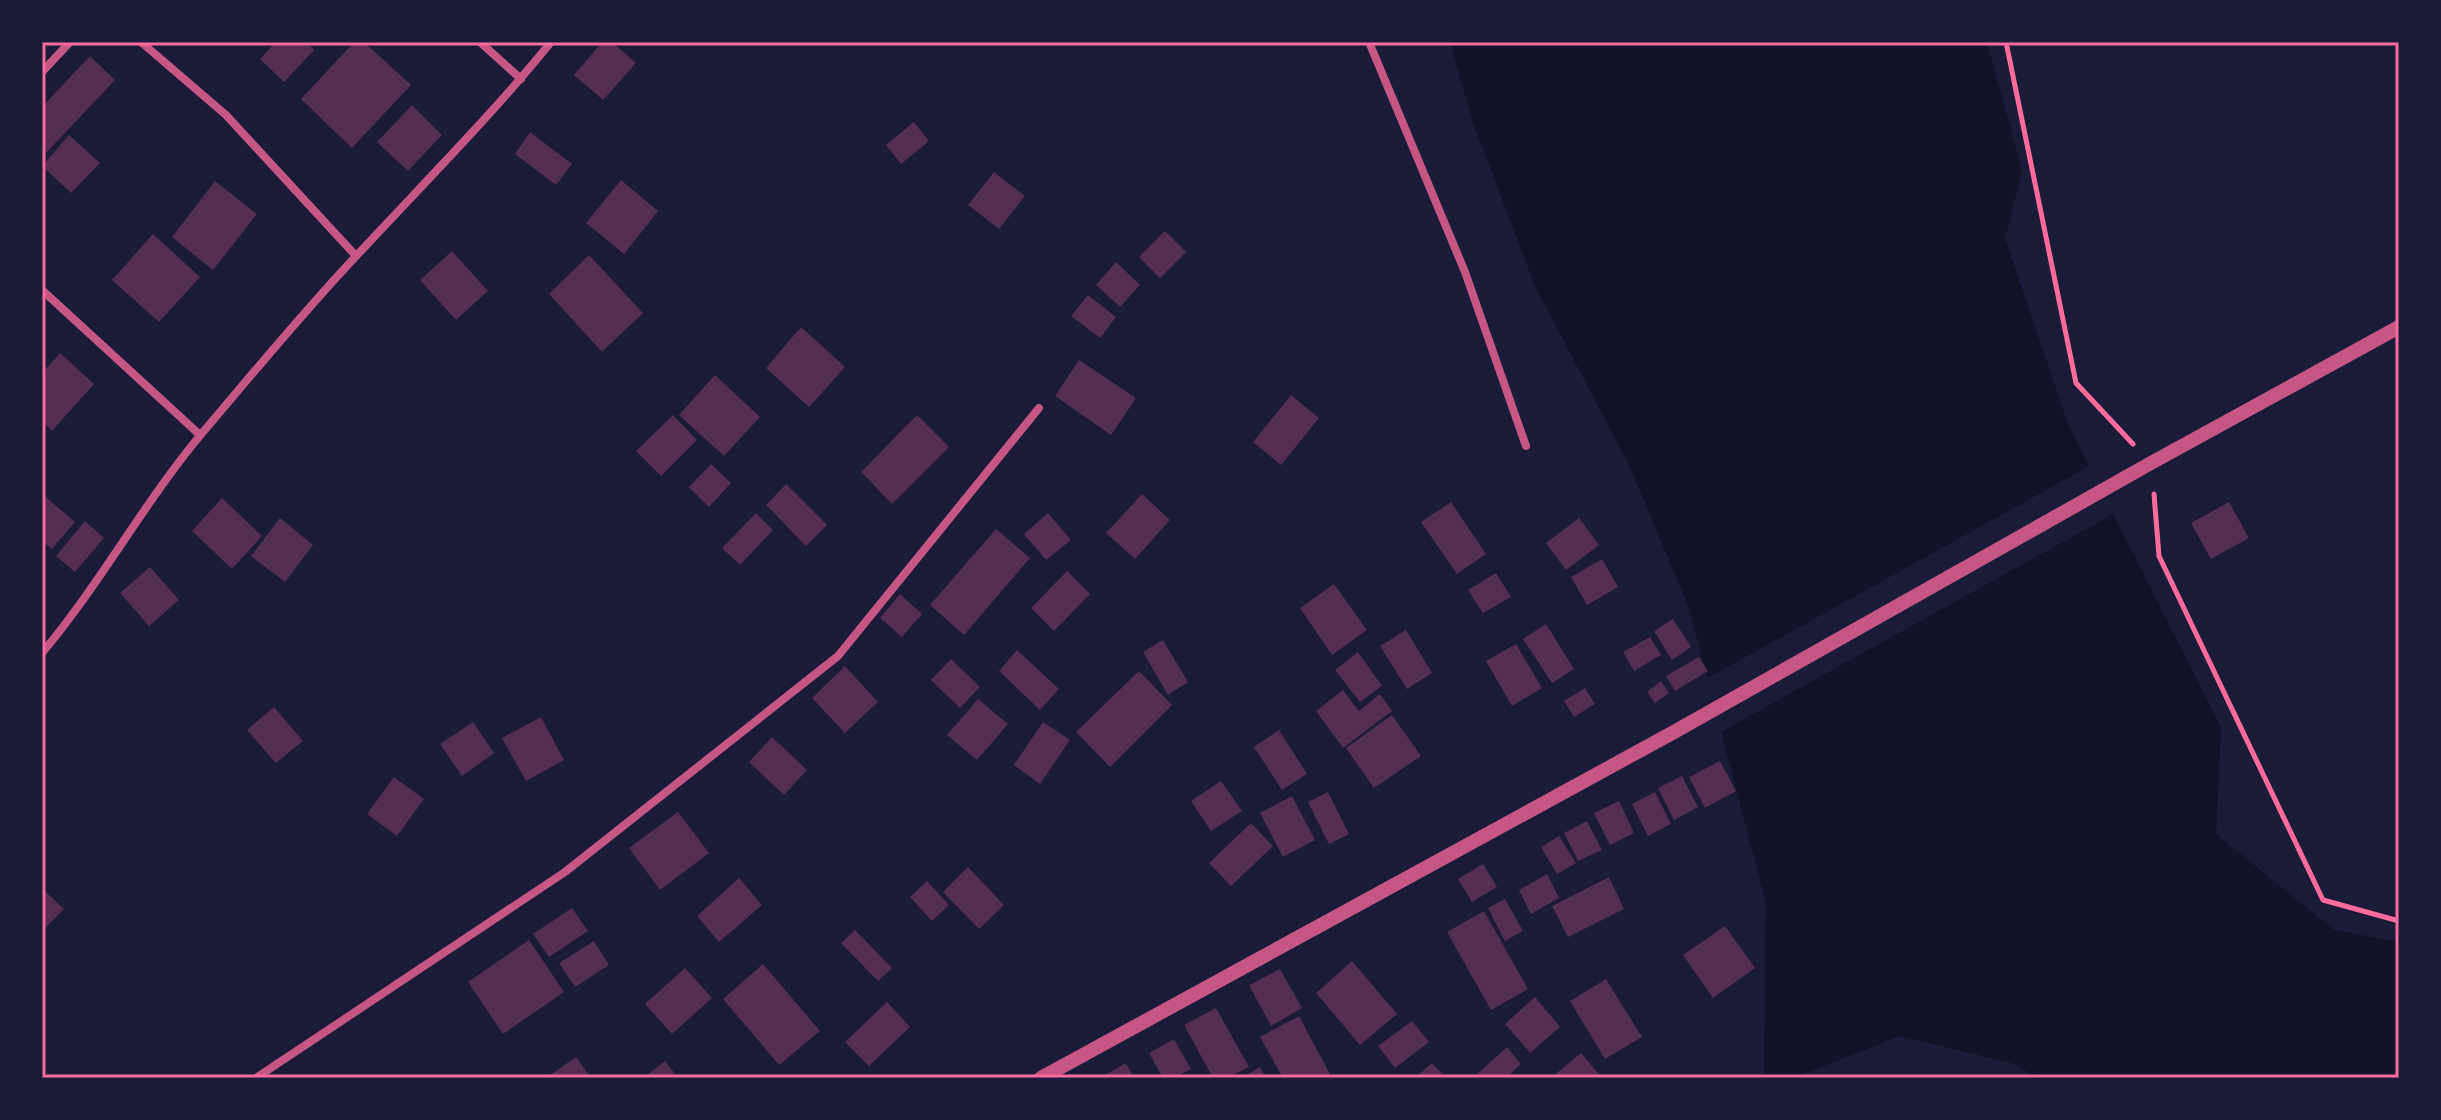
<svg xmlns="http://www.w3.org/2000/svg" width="2441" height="1120" font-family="Bitter,serif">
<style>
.water{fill:#12122b}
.pier{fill:#1b1b3a}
.building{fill:#542f53}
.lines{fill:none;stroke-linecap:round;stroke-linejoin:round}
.path{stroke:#ff6b9d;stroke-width:5}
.minor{stroke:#c65784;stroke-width:8}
.tertiary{stroke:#c65784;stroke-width:14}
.neatline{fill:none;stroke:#ff6b9d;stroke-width:3}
</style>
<rect width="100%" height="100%" fill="#1b1b3a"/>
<path class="water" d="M 1450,42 L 1987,42 L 2022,171 L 2005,238 L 2068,424 L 2221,728 L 2216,834 L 2334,930 L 2399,942 L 2399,1078 L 2040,1078 L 2011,1063 L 1900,1036 L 1793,1078 L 1764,1078 L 1766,903 L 1689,608 L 1629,465 L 1535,286 L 1472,120 Z"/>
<path class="pier" d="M 2093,464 L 2117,512 L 1719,733 L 1704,680 Z"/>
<path class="building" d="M 276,42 L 306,42 L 314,50 L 284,82 L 260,59 Z
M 354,42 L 364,42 L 411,85 L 352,148 L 301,99 Z
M 602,42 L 612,42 L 636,63 L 603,100 L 574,75 Z
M 90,56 L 115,80 L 42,157 L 42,107 Z
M 412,105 L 442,135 L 408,171 L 377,142 Z
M 914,122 L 929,141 L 901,164 L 886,145 Z
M 530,132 L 572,164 L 556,185 L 515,154 Z
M 69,135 L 100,163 L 71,193 L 42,166 Z
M 994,172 L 1025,196 L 999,229 L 968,205 Z
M 621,180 L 658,211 L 624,254 L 586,223 Z
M 215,181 L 257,214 L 213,270 L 172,237 Z
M 1165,231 L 1186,252 L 1160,278 L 1139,257 Z
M 153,234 L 200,277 L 159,322 L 112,280 Z
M 452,251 L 488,291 L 456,320 L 420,280 Z
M 589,255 L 643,313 L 602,352 L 549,294 Z
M 1116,262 L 1140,285 L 1120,307 L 1096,285 Z
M 1088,295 L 1116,317 L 1100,338 L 1071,316 Z
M 801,327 L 845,367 L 809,407 L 766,368 Z
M 60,353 L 94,384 L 52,431 L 42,421 L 42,373 Z
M 1079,360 L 1136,398 L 1111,435 L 1055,396 Z
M 715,375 L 760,417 L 724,456 L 679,415 Z
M 1291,395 L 1319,418 L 1281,465 L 1253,442 Z
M 673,415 L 697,440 L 661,476 L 636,451 Z
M 917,415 L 949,447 L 892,504 L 861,472 Z
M 711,464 L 731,483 L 709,507 L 689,487 Z
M 786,484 L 827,525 L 806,546 L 766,505 Z
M 42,494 L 75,522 L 52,549 L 42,541 Z
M 1142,494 L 1170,520 L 1135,559 L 1106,533 Z
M 222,498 L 262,536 L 232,569 L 192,531 Z
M 1451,502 L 1486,554 L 1457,574 L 1421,522 Z
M 2229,502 L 2249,538 L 2211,559 L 2191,523 Z
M 756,513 L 773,530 L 740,565 L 722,548 Z
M 1048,513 L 1071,540 L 1046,560 L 1024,534 Z
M 280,518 L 313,545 L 285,582 L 251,556 Z
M 1579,518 L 1599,545 L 1566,570 L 1546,543 Z
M 85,521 L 104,538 L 75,572 L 56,556 Z
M 996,529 L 1030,558 L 964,635 L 930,605 Z
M 1602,559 L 1618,587 L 1587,605 L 1571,577 Z
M 150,567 L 179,600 L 149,626 L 120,593 Z
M 1067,571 L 1090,594 L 1054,631 L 1031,608 Z
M 1496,573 L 1511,597 L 1483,613 L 1468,590 Z
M 1334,584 L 1367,630 L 1332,655 L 1300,608 Z
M 900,594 L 922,614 L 902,637 L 880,618 Z
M 1673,619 L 1691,647 L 1672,660 L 1654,631 Z
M 1546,624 L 1574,669 L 1552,683 L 1523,639 Z
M 1406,630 L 1432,673 L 1407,689 L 1380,646 Z
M 1650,637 L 1661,655 L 1634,671 L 1623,652 Z
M 1163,640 L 1188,682 L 1168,695 L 1143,652 Z
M 1516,644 L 1542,688 L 1512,706 L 1486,661 Z
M 1017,650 L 1059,689 L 1040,710 L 999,671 Z
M 1358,652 L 1382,686 L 1360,702 L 1335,670 Z
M 1699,657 L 1708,671 L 1675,691 L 1666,676 Z
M 951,659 L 980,687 L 960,708 L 931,680 Z
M 845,666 L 878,702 L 845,733 L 812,698 Z
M 1139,671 L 1172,705 L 1110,767 L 1076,732 Z
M 1661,681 L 1669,693 L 1655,703 L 1647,692 Z
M 1585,688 L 1595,704 L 1574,717 L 1564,701 Z
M 1343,690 L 1359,711 L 1380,694 L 1392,711 L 1343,748 L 1316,711 Z
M 978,699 L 1008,724 L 977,760 L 947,735 Z
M 274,707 L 303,741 L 276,763 L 247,730 Z
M 1392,715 L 1421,756 L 1374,788 L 1346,748 Z
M 541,717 L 564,760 L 526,781 L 502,738 Z
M 473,722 L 494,753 L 462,776 L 440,744 Z
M 1043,722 L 1070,740 L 1040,784 L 1014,765 Z
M 1279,730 L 1307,774 L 1282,790 L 1254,747 Z
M 772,737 L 807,770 L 784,795 L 749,762 Z
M 1720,761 L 1736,791 L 1705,808 L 1689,777 Z
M 1682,776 L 1698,807 L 1674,820 L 1658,788 Z
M 394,777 L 424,799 L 397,836 L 367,814 Z
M 1221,781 L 1242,811 L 1211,831 L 1191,801 Z
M 1328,792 L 1349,834 L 1329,844 L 1308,802 Z
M 1655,792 L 1671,824 L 1648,836 L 1632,804 Z
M 1292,796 L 1315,840 L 1283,857 L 1260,813 Z
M 1619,801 L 1634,833 L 1610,845 L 1594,813 Z
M 678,812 L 709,853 L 660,890 L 629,848 Z
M 1587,821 L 1602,850 L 1578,861 L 1564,833 Z
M 1251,823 L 1273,846 L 1231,886 L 1209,863 Z
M 1559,836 L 1576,863 L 1557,874 L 1541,847 Z
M 1483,864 L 1497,887 L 1472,902 L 1458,879 Z
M 968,867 L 1004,905 L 979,929 L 943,892 Z
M 1547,874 L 1559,898 L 1531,914 L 1519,890 Z
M 1609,877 L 1624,909 L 1568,937 L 1552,906 Z
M 739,878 L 762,905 L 719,942 L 697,916 Z
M 927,881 L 949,905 L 932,921 L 910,897 Z
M 42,888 L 64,909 L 42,931 Z
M 1505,899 L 1523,931 L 1505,941 L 1488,908 Z
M 572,908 L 588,931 L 549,957 L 533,934 Z
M 1484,911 L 1528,989 L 1491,1010 L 1447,932 Z
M 1725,926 L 1755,968 L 1713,998 L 1683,955 Z
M 855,930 L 892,968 L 878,981 L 841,943 Z
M 529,940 L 564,992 L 503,1034 L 468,982 Z
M 594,941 L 609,965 L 575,987 L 559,963 Z
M 1352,961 L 1397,1014 L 1360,1045 L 1316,993 Z
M 763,964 L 820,1031 L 779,1065 L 723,999 Z
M 685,968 L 712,998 L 672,1034 L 645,1004 Z
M 1280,969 L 1302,1008 L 1271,1026 L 1249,985 Z
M 1606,979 L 1642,1037 L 1605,1059 L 1570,1001 Z
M 1535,997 L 1560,1027 L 1530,1053 L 1505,1024 Z
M 887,1002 L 910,1027 L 869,1066 L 845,1042 Z
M 1216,1008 L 1249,1067 L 1227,1078 L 1213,1078 L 1184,1025 Z
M 1299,1016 L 1332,1078 L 1283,1078 L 1260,1037 Z
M 1412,1021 L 1429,1042 L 1395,1068 L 1378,1046 Z
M 1174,1039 L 1191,1069 L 1174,1078 L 1163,1078 L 1149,1053 Z
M 1507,1047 L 1521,1064 L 1506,1078 L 1477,1078 L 1475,1076 Z
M 1581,1053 L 1602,1078 L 1551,1078 Z
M 576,1057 L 591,1078 L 546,1078 Z
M 665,1061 L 678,1078 L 643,1078 Z
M 1126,1063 L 1134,1078 L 1100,1078 Z
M 1432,1063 L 1446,1078 L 1415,1078 Z
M 1260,1067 L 1266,1078 L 1242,1078 Z"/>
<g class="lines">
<path class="path" d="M 2006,42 L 2076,383 L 2133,444
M 2154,494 L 2159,556 L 2323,900 L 2399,921"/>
<path class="minor" d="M 141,42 L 226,115 L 356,256
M 480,42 L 521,79
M 1369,42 L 1465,272 L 1526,446
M 42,72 L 70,42
M 42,290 L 200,435
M 42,653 C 101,583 144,502 203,432 C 254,372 305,310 359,253 C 424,183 491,116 551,42
M 256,1078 L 565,872 L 838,656 L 1039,408"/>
<path class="tertiary" d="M 1041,1078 L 1674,732 L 2151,463 L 2399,327"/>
</g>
<rect width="2441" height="1120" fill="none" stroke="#1b1b3a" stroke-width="88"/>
<rect x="44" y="44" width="2353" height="1032" class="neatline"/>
</svg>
